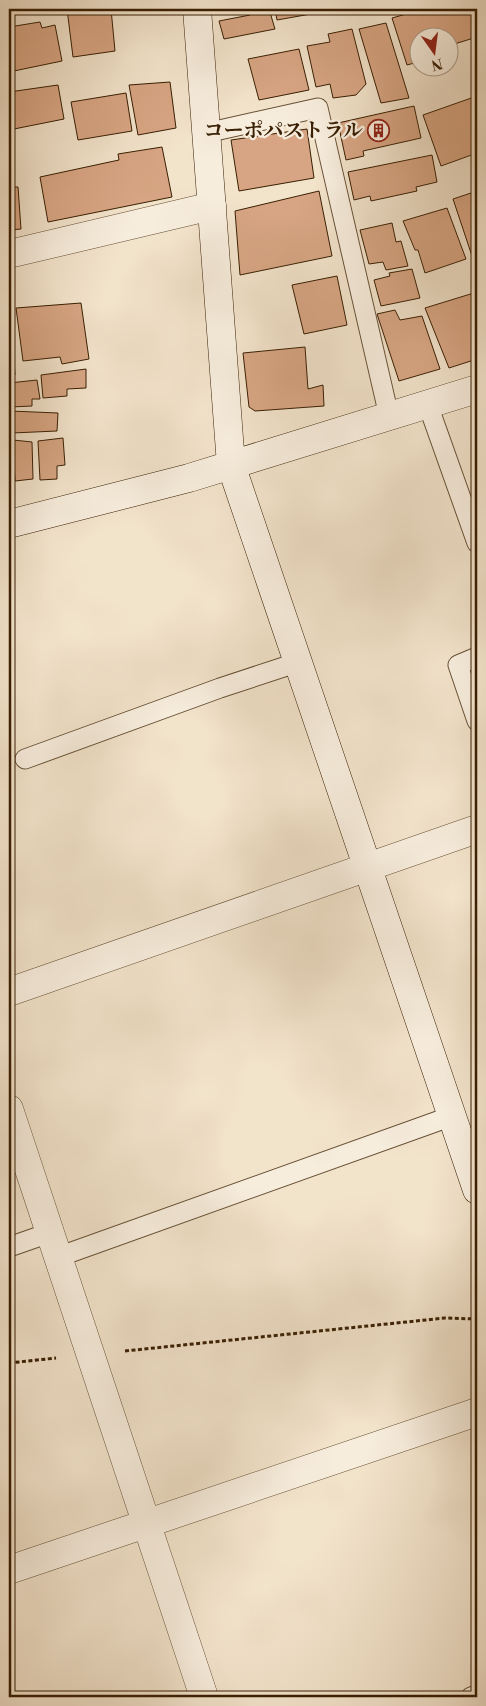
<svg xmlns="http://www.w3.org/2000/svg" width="486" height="1706" font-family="'Libre Bodoni','Noto Serif JP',serif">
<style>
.building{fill:#d7a583;stroke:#391f03}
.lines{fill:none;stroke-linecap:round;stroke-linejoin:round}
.lane-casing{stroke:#675035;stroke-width:21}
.street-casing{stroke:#675035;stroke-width:29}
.secondary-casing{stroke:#391f03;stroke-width:29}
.path{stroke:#391f03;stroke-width:3;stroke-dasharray:4 2.5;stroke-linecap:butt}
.lane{stroke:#f7eddd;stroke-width:19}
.street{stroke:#f7eddd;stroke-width:28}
.secondary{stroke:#f7eddd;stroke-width:28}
.labels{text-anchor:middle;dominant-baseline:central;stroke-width:4.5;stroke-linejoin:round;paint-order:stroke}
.poi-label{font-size:20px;font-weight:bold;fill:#391f03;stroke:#f7eddd;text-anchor:end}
</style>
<rect width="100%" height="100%" fill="#f2e3cb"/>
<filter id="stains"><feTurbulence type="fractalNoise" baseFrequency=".004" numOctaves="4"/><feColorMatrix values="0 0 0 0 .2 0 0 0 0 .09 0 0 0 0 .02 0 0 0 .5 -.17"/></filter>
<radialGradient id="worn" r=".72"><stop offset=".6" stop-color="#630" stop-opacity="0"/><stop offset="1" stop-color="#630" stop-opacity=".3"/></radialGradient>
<path class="building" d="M 67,9 L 111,9 L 115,51 L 73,57 Z
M 248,9 L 269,9 L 275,29 L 224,39 L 219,21 L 250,15 Z
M 275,9 L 322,9 L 322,12 L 277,20 Z
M 424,9 L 477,9 L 477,37 L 448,46 L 448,38 L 418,38 L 418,62 L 407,65 L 392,18 Z
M 40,22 L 42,28 L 55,25 L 62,61 L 9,72 L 9,27 Z
M 386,23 L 409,98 L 381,103 L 359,29 Z
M 352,29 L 366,84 L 356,95 L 333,98 L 330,84 L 316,87 L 307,46 L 330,42 L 328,34 Z
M 299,49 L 309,90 L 259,100 L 248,59 Z
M 170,82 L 176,128 L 138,135 L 129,85 Z
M 58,85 L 64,119 L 9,130 L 9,92 Z
M 126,93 L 132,131 L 78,140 L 71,102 Z
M 477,96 L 477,153 L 441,166 L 423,115 Z
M 414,106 L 421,138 L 363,151 L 364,156 L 346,160 L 338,123 Z
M 307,129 L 314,178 L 239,191 L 231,140 Z
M 162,147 L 172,197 L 48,222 L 40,177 L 119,160 L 118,154 Z
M 432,155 L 437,182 L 416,187 L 417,191 L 371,201 L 370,196 L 354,200 L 348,172 Z
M 9,187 L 18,187 L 21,229 L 9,230 Z
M 319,191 L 332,256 L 240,275 L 235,211 Z
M 477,191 L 477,255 L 472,256 L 453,199 Z
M 447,208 L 466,259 L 425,273 L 418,250 L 415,250 L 403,221 Z
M 392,223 L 396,242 L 401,241 L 408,266 L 386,270 L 383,262 L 369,264 L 360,230 Z
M 412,269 L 420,298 L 381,306 L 374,280 L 390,276 L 389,273 Z
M 337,276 L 347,325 L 304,334 L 292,285 Z
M 477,292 L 477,359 L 449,368 L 425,308 Z
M 81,303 L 89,359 L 62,364 L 60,357 L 23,361 L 16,308 Z
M 395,310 L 400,320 L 422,316 L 440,369 L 399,381 L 377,314 Z
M 9,333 L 12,333 L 15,375 L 9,376 Z
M 305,347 L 308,389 L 323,385 L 324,406 L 255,411 L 249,407 L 243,353 Z
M 86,369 L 86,388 L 67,389 L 67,396 L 43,398 L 41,375 Z
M 37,380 L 40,399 L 32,399 L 32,406 L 11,407 L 9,383 Z
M 10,411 L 58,413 L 57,431 L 12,433 Z
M 63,438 L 65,465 L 57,466 L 57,479 L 40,480 L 38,441 Z
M 13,440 L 32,442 L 33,479 L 15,481 Z"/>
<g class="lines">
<defs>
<path id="lane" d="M 206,133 L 318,108 L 389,416
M 428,405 L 477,543
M 477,657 L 458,665 L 477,721
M 25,759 L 220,688 L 299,662
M 9,1247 L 49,1233
M 58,1257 L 452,1116
M 471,1697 L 477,1695"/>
<path id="street" d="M 9,254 L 212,206
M 9,992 L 477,829
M 9,1109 L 204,1697
M 9,1570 L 477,1412"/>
<path id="secondary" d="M 197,9 L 231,465 L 477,1190
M 9,524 L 189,478 L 477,389"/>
</defs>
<use href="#lane" class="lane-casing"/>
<use href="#street" class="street-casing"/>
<use href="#secondary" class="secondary-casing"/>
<path class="path" d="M 125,1351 L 445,1318 L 477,1319
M 9,1363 L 56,1358"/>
<use href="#lane" class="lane"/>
<use href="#street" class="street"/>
<use href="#secondary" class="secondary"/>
</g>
<defs>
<symbol id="building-ring" viewBox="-11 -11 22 22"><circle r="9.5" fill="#f7eddd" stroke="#8f2418" stroke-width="1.5"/><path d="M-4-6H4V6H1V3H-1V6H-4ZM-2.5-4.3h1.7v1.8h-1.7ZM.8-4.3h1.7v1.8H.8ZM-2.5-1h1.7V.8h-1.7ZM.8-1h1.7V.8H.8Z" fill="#8f2418"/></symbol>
</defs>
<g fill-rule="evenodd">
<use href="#building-ring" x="366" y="118" width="25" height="25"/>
</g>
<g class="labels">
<g class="poi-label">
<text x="363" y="131">コーポパストラル</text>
</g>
</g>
<rect width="486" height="1706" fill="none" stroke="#f2e3cb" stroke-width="30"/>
<rect x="10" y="10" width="466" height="1686" fill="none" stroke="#391f03" stroke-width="2.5"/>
<rect x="15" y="15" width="456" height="1676" fill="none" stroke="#391f03"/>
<g transform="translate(434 52) rotate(166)"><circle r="24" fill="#f7eddd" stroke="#ab9b86"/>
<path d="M0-4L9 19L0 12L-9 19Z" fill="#8f2418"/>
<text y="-8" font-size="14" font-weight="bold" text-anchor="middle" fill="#391f03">N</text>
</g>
<rect width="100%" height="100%" filter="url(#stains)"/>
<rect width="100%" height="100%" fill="url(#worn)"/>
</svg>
